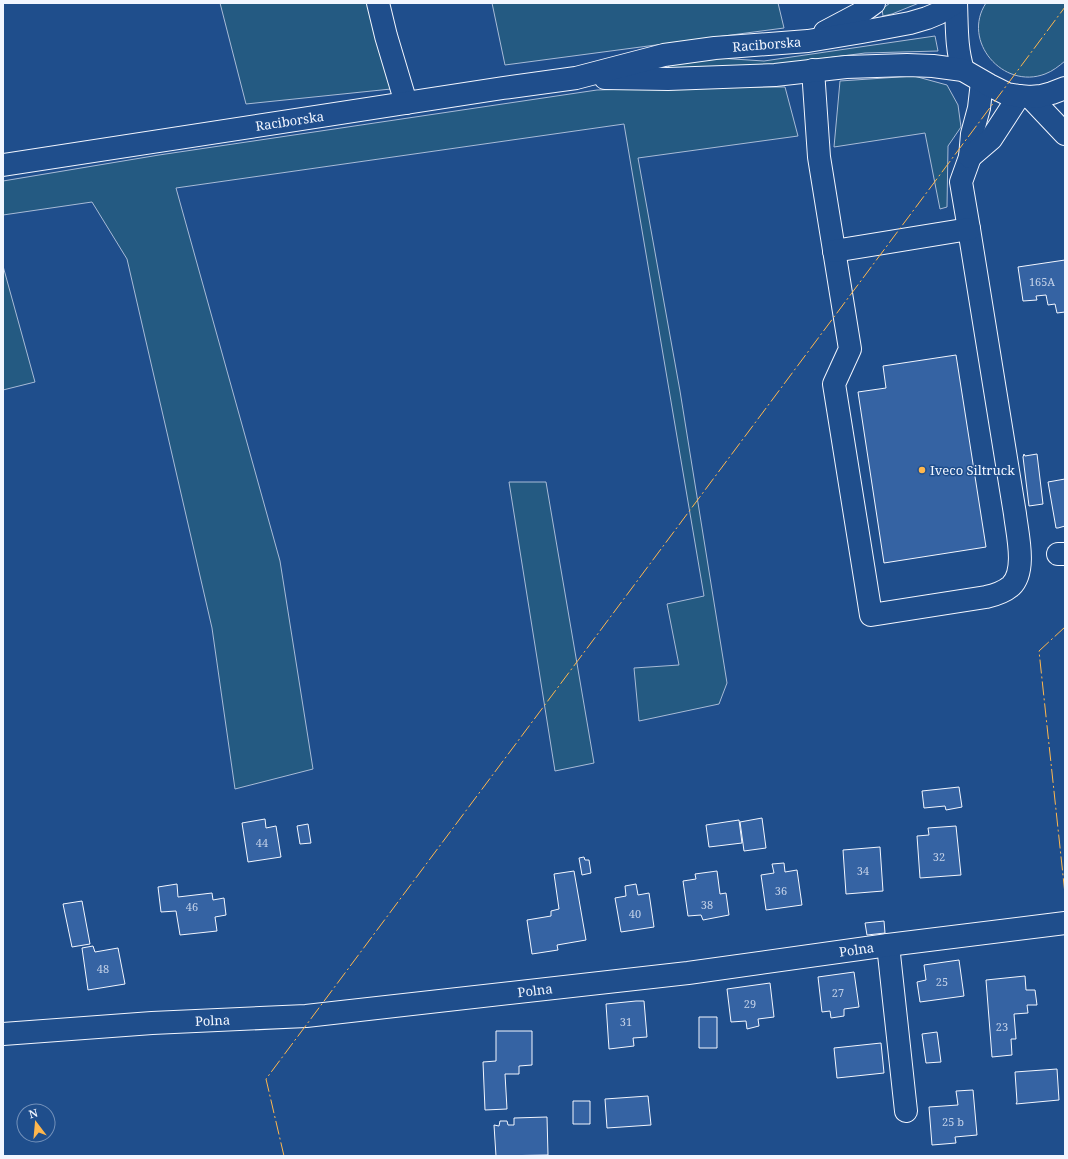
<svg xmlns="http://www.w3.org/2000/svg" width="1068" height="1159" font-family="'Noto Serif',serif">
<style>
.green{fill:#245a82;stroke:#a8bbd7}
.building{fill:#3563a3;stroke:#f2f6ff}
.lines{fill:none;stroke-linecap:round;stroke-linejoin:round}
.minor-casing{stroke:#f2f6ff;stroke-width:24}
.major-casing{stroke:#f2f6ff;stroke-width:24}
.minor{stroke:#1f4e8c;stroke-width:22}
.major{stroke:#1f4e8c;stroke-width:22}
.power{stroke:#ffb74d;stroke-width:1;stroke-dasharray:14 3 2 3;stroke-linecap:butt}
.poi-dot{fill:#ffb74d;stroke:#1f4e8c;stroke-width:1.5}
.labels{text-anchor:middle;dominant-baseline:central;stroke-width:3;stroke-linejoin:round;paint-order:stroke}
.number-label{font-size:11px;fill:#c3d1e8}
.street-label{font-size:13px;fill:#f2f6ff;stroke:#1f4e8c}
.poi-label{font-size:13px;fill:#f2f6ff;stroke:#1f4e8c;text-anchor:start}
</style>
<rect width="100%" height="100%" fill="#1f4e8c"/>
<path class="green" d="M 220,3 L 369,3 L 391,89 L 246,104 Z
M 492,3 L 778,3 L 784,28 L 505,65 Z
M 890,3 L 919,3 L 892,14 L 883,16 L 882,9 Z
M 986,3 L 1065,3 L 1065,61 C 1059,66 1053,71 1045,74 C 1003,90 961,41 986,3 Z
M 935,36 L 938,51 L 865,53 L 773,65 L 664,70 L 672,64 L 718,58 L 764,61 Z
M 914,76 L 947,85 L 958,105 L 961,127 L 948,146 L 947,207 L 940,209 L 925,133 L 834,147 L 840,81 Z
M 699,87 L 785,87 L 798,136 L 638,158 L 680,391 L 727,683 L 719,704 L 639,721 L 634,668 L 679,665 L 667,604 L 704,596 L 624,124 L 176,188 L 280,561 L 313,769 L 235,789 L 212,628 L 127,259 L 92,202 L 3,215 L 3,181 L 159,155 L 597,90 Z
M 3,266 L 35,382 L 3,390 Z
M 509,482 L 546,482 L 594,763 L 555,771 Z"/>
<path class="building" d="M 1065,260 L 1065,312 L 1057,313 L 1055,304 L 1048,305 L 1046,295 L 1036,296 L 1037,300 L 1023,301 L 1018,267 Z
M 956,355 L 986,547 L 884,563 L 858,392 L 886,388 L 883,366 Z
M 1024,454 L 1025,456 L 1037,454 L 1043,504 L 1029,506 L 1023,457 Z
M 1065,479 L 1065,526 L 1058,528 L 1056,528 L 1048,482 Z
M 959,787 L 962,807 L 946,810 L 945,806 L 924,808 L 922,791 Z
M 762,818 L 766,848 L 744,851 L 740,822 Z
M 265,819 L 266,828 L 276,826 L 281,857 L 248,862 L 242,823 Z
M 739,820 L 742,843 L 709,847 L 706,825 Z
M 308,824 L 311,843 L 300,844 L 297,826 Z
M 956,826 L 961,875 L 920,878 L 917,836 L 929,835 L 928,828 Z
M 880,847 L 883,891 L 846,894 L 843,850 Z
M 584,857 L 585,860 L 589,860 L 591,873 L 582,875 L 579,858 Z
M 784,863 L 785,872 L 797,870 L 802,905 L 766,910 L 761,875 L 774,873 L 772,864 Z
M 574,871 L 586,940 L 557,945 L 558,950 L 532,954 L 527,920 L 551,916 L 551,911 L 559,909 L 554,874 Z
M 717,871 L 720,894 L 726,893 L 729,915 L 703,920 L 701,915 L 688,916 L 683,881 L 696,879 L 695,874 Z
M 177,884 L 178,897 L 212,893 L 213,900 L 224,898 L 226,915 L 215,917 L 217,931 L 180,935 L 176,911 L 161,912 L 158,887 Z
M 636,884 L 638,895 L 649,893 L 654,927 L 621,932 L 615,898 L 626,896 L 625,886 Z
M 82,901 L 90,944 L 72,947 L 63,904 Z
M 884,921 L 885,933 L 867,935 L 865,923 Z
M 93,946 L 95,952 L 118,948 L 125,984 L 88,990 L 82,948 Z
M 959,960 L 964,996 L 920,1002 L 917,982 L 926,980 L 924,965 Z
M 854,972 L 859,1007 L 844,1009 L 844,1016 L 831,1018 L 830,1011 L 822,1012 L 818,977 Z
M 1025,976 L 1026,990 L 1035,990 L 1037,1005 L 1027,1005 L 1028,1013 L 1014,1014 L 1016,1039 L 1011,1039 L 1012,1055 L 992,1057 L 986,980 Z
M 770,983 L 774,1017 L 758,1019 L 759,1026 L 747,1029 L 746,1021 L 731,1022 L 727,989 Z
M 636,1001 L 644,1001 L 647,1037 L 633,1038 L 634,1046 L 609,1049 L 606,1004 Z
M 699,1017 L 717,1017 L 717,1048 L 699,1048 Z
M 496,1031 L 532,1031 L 532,1065 L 519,1066 L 519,1074 L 505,1074 L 507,1109 L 485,1110 L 483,1062 L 496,1061 Z
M 937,1032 L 941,1062 L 926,1063 L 922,1034 Z
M 881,1043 L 884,1073 L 837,1078 L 834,1048 Z
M 1057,1069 L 1059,1100 L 1016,1104 L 1017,1102 L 1015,1072 Z
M 973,1090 L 977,1135 L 955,1137 L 956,1143 L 932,1145 L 929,1107 L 958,1105 L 956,1091 Z
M 648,1096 L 651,1125 L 607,1128 L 605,1099 Z
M 573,1101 L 590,1101 L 590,1124 L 573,1124 Z
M 547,1117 L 548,1155 L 496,1156 L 494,1125 L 499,1126 L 500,1121 L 507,1121 L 508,1125 L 514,1125 L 514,1118 Z"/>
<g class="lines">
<defs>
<g id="minor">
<path d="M 378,3 L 386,36 L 406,103"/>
<path d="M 813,70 L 819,157 L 850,349 L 834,384 L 871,615 L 986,597 C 995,595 1004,592 1011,586 C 1027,571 1017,533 1015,514 L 969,229 L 961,182 L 970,157 L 972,134 L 979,108 L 982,82"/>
<path d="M 1030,97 L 1065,134"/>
<path d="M 970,157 L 991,139 L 1019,96"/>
<path d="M 834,251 L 969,229"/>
<path d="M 1058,554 L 1065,554"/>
<path d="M 888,945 L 906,1111"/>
<path id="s1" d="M 3,1034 L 152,1023 L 306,1016 L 688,973 L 888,945 L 1065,923"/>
</g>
<g id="major">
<path d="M 956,3 C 957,26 956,48 963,70"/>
<path d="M 825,32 L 859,14 L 874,3"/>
<path d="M 605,78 L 668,79 L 775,75 L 846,67 L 907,65 L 933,66 L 963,70 L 989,85 L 1007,94 L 1019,96 L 1030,97 L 1041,96 L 1052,93 L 1065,88"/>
<path id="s2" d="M 3,165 L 503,88 L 576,78 L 664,55 L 715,48 L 808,41 L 862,32 L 910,23 L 927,18 L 939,13 L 955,3"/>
</g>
</defs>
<use href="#minor" class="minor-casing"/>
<use href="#major" class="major-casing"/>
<use href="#minor" class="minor"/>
<use href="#major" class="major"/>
<path class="power" d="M 1065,627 L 1039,651 L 1065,894
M 284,1156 L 266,1079 L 1065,7"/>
</g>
<circle class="poi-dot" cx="922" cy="470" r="4"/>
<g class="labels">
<g class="number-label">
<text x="1042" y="281">165A</text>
<text x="262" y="842">44</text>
<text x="939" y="856">32</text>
<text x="863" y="870">34</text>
<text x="781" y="890">36</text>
<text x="707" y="904">38</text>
<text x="192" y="906">46</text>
<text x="635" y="913">40</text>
<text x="103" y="968">48</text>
<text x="942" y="981">25</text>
<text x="838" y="992">27</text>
<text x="750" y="1003">29</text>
<text x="626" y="1021">31</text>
<text x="1002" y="1026">23</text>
<text x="953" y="1121">25 b</text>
</g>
<g class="street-label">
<text stroke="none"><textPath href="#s2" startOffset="774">Raciborska</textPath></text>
<text stroke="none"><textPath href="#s2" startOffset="290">Raciborska</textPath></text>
<text stroke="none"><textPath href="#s1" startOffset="858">Polna</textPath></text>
<text stroke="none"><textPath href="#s1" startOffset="534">Polna</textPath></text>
<text stroke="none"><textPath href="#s1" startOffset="210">Polna</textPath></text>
</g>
<g class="poi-label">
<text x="930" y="470">Iveco Siltruck</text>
</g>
</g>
<rect width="1068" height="1159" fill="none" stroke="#f2f6ff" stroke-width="8"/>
<g transform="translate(36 1123) rotate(344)"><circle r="19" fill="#1f4e8c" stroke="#7391ba"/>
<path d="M0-3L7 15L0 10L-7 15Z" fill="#ffb74d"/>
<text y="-6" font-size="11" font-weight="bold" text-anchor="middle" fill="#f2f6ff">N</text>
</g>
</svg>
